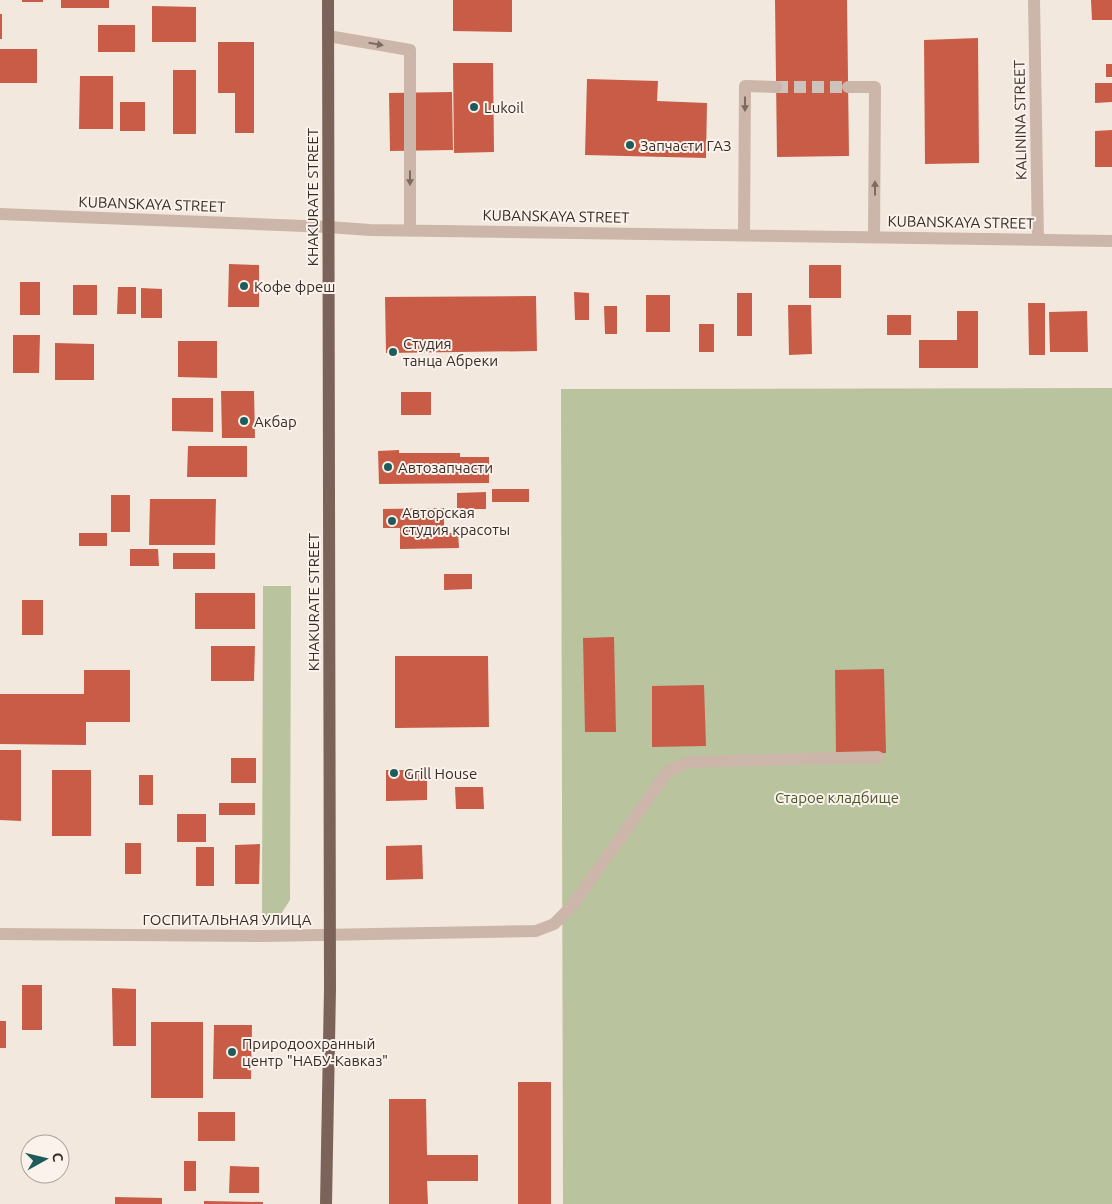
<svg xmlns="http://www.w3.org/2000/svg" width="1112" height="1204" font-family="Ubuntu,sans-serif">
<style>
.green{fill:#b9c39d}
.building{fill:#c85c47}
.lines{fill:none;stroke-linecap:round;stroke-linejoin:round}
.minor-tunnel{stroke:#cec3ba;stroke-width:12;stroke-dasharray:12 6;stroke-linecap:butt}
.minor{stroke:#ccb6a9;stroke-width:12}
.major{stroke:#7b635a;stroke-width:12}
.oneway{fill:#7b6b63}
.poi-dot{fill:#1e5c5b;stroke:#faf2eb;stroke-width:2}
.labels{text-anchor:middle;dominant-baseline:central;stroke-width:4;stroke-linejoin:round;paint-order:stroke}
.poi-label{font-size:15px;fill:#392d29;stroke:#faf2eb;text-anchor:start}
.street-label{font-size:15px;fill:#392d29;stroke:#faf2eb}
.park-label{font-size:15px;fill:#4b582c;stroke:#faf2eb}
</style>
<rect width="100%" height="100%" fill="#f3e8de"/>
<path class="green" d="M 1112,388 L 1112,1204 L 563,1204 L 561,389 Z
M 263,586 L 291,586 L 290,900 L 279,917 L 262,922 Z"/>
<path class="building" d="M 22,0 L 43,0 L 43,2 L 22,2 Z
M 61,0 L 109,0 L 109,8 L 61,8 Z
M 453,0 L 512,0 L 512,32 L 453,31 Z
M 775,0 L 847,0 L 849,156 L 777,157 Z
M 1091,0 L 1112,0 L 1112,20 L 1092,20 Z
M 152,6 L 196,7 L 196,42 L 152,42 Z
M 0,14 L 2,14 L 2,39 L 0,39 Z
M 98,25 L 135,25 L 135,52 L 98,52 Z
M 978,38 L 979,163 L 925,164 L 924,40 Z
M 218,42 L 254,42 L 254,133 L 235,133 L 235,93 L 218,93 Z
M 0,49 L 37,49 L 37,83 L 0,83 Z
M 453,63 L 493,63 L 494,152 L 454,153 Z
M 1106,64 L 1112,64 L 1112,77 L 1106,77 Z
M 173,70 L 196,70 L 196,134 L 173,134 Z
M 80,76 L 113,76 L 113,129 L 79,129 Z
M 587,79 L 658,81 L 657,101 L 707,103 L 706,158 L 585,155 Z
M 1095,83 L 1112,83 L 1112,102 L 1095,103 Z
M 452,92 L 453,150 L 390,151 L 389,93 Z
M 120,102 L 145,102 L 145,131 L 120,131 Z
M 1112,130 L 1112,167 L 1095,167 L 1095,131 Z
M 229,264 L 259,265 L 259,307 L 228,307 Z
M 809,265 L 841,265 L 841,298 L 809,298 Z
M 20,282 L 40,282 L 40,315 L 20,315 Z
M 73,285 L 97,285 L 97,315 L 73,315 Z
M 118,287 L 136,287 L 136,314 L 117,314 Z
M 141,288 L 162,289 L 162,318 L 141,318 Z
M 574,292 L 589,293 L 589,320 L 575,320 Z
M 737,293 L 752,293 L 752,336 L 737,336 Z
M 646,295 L 670,295 L 670,332 L 646,332 Z
M 536,296 L 537,351 L 386,353 L 385,297 Z
M 1028,303 L 1045,303 L 1045,355 L 1029,355 Z
M 788,305 L 811,305 L 812,354 L 789,355 Z
M 604,306 L 617,306 L 617,334 L 605,334 Z
M 957,311 L 978,311 L 978,368 L 919,368 L 919,340 L 957,340 Z
M 1087,311 L 1088,352 L 1050,352 L 1049,312 Z
M 887,315 L 911,315 L 911,335 L 887,335 Z
M 699,324 L 714,324 L 714,352 L 699,352 Z
M 13,335 L 40,335 L 39,373 L 13,373 Z
M 178,341 L 217,341 L 217,378 L 178,377 Z
M 55,343 L 94,344 L 94,380 L 55,380 Z
M 221,391 L 254,391 L 255,438 L 222,438 Z
M 401,392 L 431,392 L 431,415 L 401,415 Z
M 172,398 L 213,398 L 213,432 L 172,431 Z
M 188,446 L 247,446 L 247,477 L 187,477 Z
M 399,450 L 399,453 L 460,453 L 460,457 L 489,457 L 489,483 L 379,484 L 378,451 Z
M 492,489 L 529,489 L 529,502 L 492,502 Z
M 486,492 L 486,509 L 457,509 L 457,493 Z
M 111,495 L 130,495 L 130,532 L 111,532 Z
M 150,499 L 216,499 L 215,545 L 149,545 Z
M 444,508 L 444,533 L 458,533 L 459,548 L 400,549 L 400,528 L 383,528 L 383,509 Z
M 79,533 L 107,533 L 107,546 L 79,546 Z
M 130,549 L 158,549 L 159,566 L 130,566 Z
M 173,553 L 215,553 L 215,569 L 173,569 Z
M 444,574 L 472,574 L 472,589 L 444,590 Z
M 195,593 L 255,593 L 255,629 L 195,629 Z
M 22,600 L 43,600 L 43,635 L 22,635 Z
M 614,637 L 616,732 L 585,732 L 583,638 Z
M 211,646 L 255,646 L 254,681 L 211,681 Z
M 395,656 L 488,656 L 489,727 L 395,728 Z
M 884,669 L 886,753 L 836,754 L 835,670 Z
M 84,670 L 130,670 L 130,722 L 86,722 L 86,745 L 0,744 L 0,694 L 84,694 Z
M 704,685 L 706,746 L 652,747 L 652,686 Z
M 0,750 L 21,750 L 21,821 L 0,820 Z
M 231,758 L 256,758 L 256,783 L 231,783 Z
M 52,770 L 91,770 L 91,836 L 52,836 Z
M 386,770 L 427,770 L 427,800 L 386,801 Z
M 139,775 L 153,775 L 153,805 L 139,805 Z
M 455,787 L 483,787 L 484,809 L 456,809 Z
M 219,803 L 255,803 L 255,815 L 219,815 Z
M 177,814 L 206,814 L 206,842 L 177,842 Z
M 125,843 L 141,843 L 141,874 L 125,874 Z
M 260,844 L 259,884 L 235,884 L 235,845 Z
M 422,845 L 423,879 L 386,880 L 386,846 Z
M 196,847 L 214,847 L 214,886 L 196,886 Z
M 22,985 L 42,985 L 42,1030 L 22,1030 Z
M 112,988 L 136,989 L 136,1046 L 113,1046 Z
M 0,1021 L 6,1021 L 6,1048 L 0,1048 Z
M 151,1022 L 203,1022 L 203,1098 L 151,1098 Z
M 214,1025 L 252,1025 L 251,1079 L 213,1079 Z
M 518,1082 L 551,1082 L 551,1204 L 518,1204 Z
M 389,1099 L 426,1099 L 427,1155 L 478,1155 L 478,1181 L 427,1181 L 428,1204 L 389,1204 Z
M 198,1112 L 235,1112 L 235,1141 L 198,1141 Z
M 184,1161 L 196,1161 L 196,1191 L 184,1191 Z
M 230,1166 L 259,1167 L 259,1193 L 229,1193 Z
M 115,1197 L 162,1198 L 162,1204 L 115,1204 Z
M 204,1201 L 263,1202 L 263,1204 L 204,1204 Z"/>
<g class="lines">
<path class="minor-tunnel" d="M 776,87 L 848,87"/>
<path class="minor" d="M 1034,0 L 1038,240
M 328,36 L 410,50 L 410,231
M 848,87 L 875,87 L 874,237
M 0,214 L 329,227 L 370,230 L 1112,241
M 744,235 L 745,86 L 776,87
M 0,934 L 265,936 L 536,931 L 554,924 L 572,906 L 667,772 L 688,762 L 878,757"/>
<path class="major" d="M 326,1204 L 330,989 L 328,0"/>
</g>
<defs><path id="oneway-solid" d="M-6-.8H1V-3.2L6.5 0L1 3.2V.8H-6Z" transform="scale(1.25)"/></defs>
<g class="oneway">
<use href="#oneway-solid" transform="translate(376 44) rotate(10)"/>
<use href="#oneway-solid" transform="translate(745 104) rotate(90)"/>
<use href="#oneway-solid" transform="translate(410 178) rotate(90)"/>
<use href="#oneway-solid" transform="translate(875 188) rotate(-90)"/>
</g>
<g class="poi-dot">
<circle cx="474" cy="107" r="5"/>
<circle cx="630" cy="145" r="5"/>
<circle cx="244" cy="286" r="5"/>
<circle cx="393" cy="352" r="5"/>
<circle cx="244" cy="421" r="5"/>
<circle cx="388" cy="467" r="5"/>
<circle cx="392" cy="521" r="5"/>
<circle cx="394" cy="773" r="5"/>
<circle cx="232" cy="1052" r="5"/>
</g>
<g class="labels">
<g class="poi-label">
<text x="484" y="107">Lukoil</text>
<text x="640" y="145">Запчасти ГАЗ</text>
<text x="254" y="286">Кофе фреш</text>
<text x="403" y="343">Студия<tspan x="403" dy="17">танца Абреки</tspan></text>
<text x="254" y="421">Акбар</text>
<text x="398" y="467">Автозапчасти</text>
<text x="402" y="512">Авторская<tspan x="402" dy="17">студия красоты</tspan></text>
<text x="404" y="773">Grill House</text>
<text x="242" y="1043">Природоохранный<tspan x="242" dy="17">центр "НАБУ-Кавказ"</tspan></text>
</g>
<g class="street-label">
<text transform="translate(1020 120) rotate(-91)">KALININA STREET</text>
<text transform="translate(312 197) rotate(-90)">KHAKURATE STREET</text>
<text transform="translate(152 204) rotate(2)">KUBANSKAYA STREET</text>
<text transform="translate(556 216) rotate(1)">KUBANSKAYA STREET</text>
<text transform="translate(961 222) rotate(1)">KUBANSKAYA STREET</text>
<text transform="translate(313 602) rotate(-90)">KHAKURATE STREET</text>
<text x="227" y="919">ГОСПИТАЛЬНАЯ УЛИЦА</text>
</g>
<g class="park-label">
<text x="837" y="797">Старое кладбище</text>
</g>
</g>
<g transform="translate(45 1159) rotate(82)"><circle r="24" fill="#faf2eb" stroke="#ada39d"/>
<path d="M0-4L9 19L0 12L-9 19Z" fill="#1e5c5b"/>
<text y="-8" font-size="14" font-weight="bold" text-anchor="middle" fill="#392d29">С</text>
</g>
</svg>
